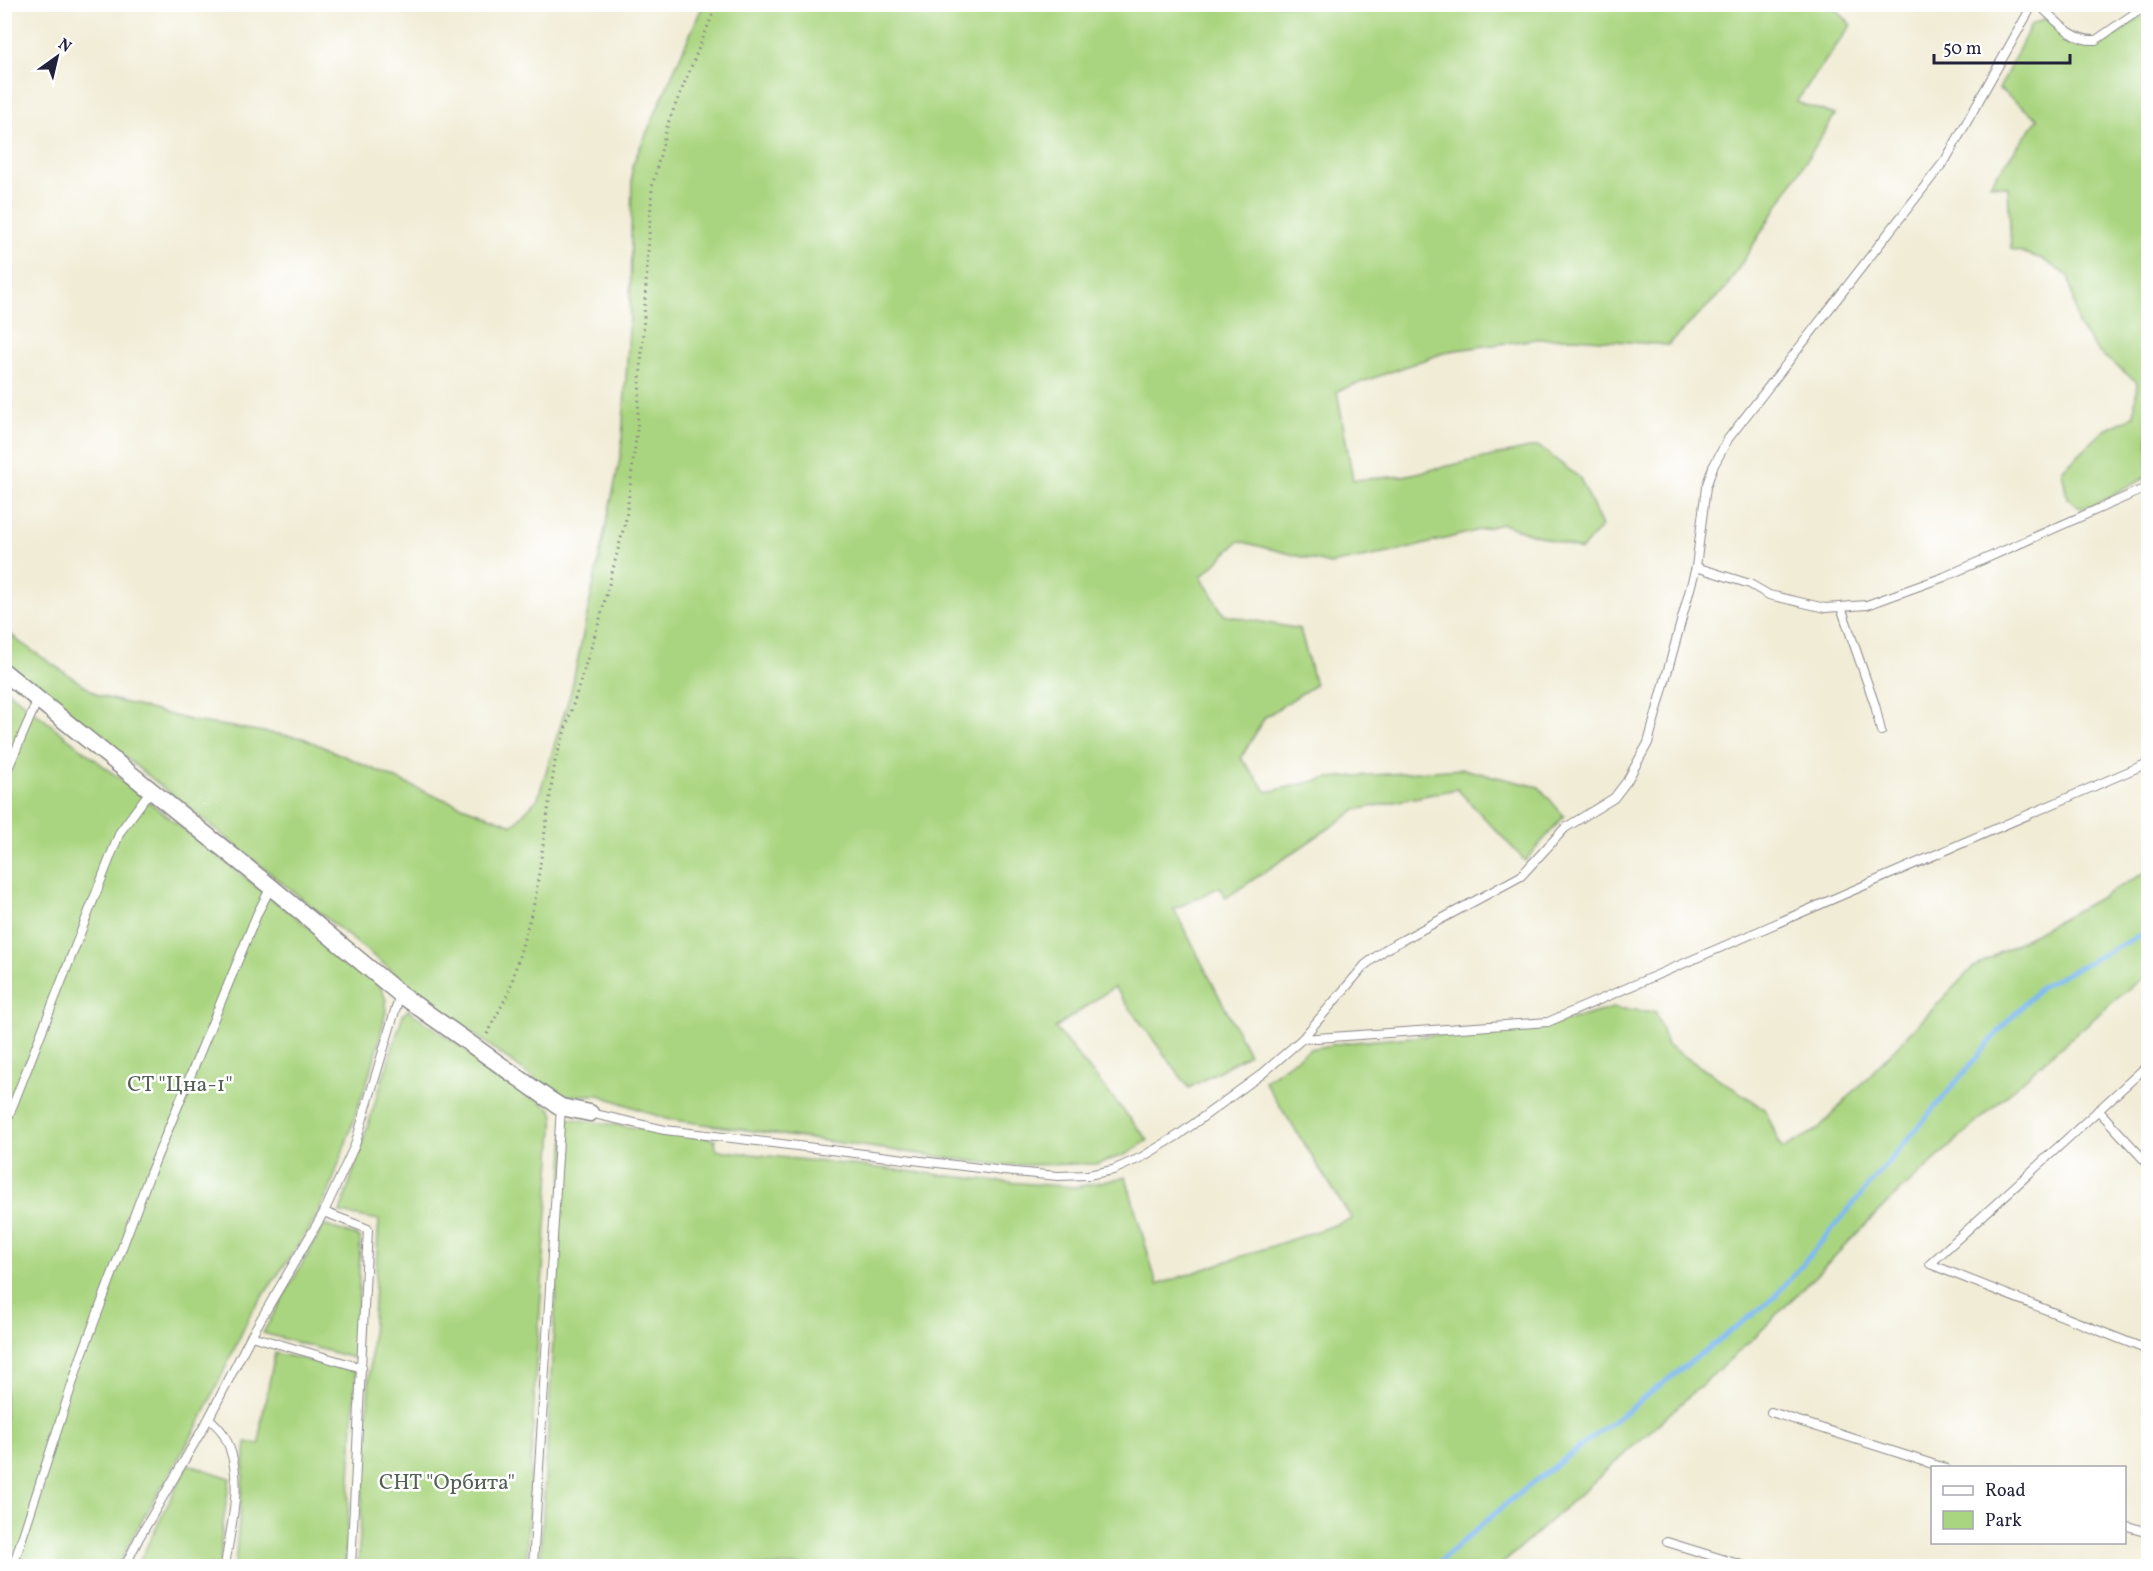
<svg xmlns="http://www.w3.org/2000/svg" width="2153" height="1571" font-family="Vollkorn,serif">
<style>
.green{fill:#aad580;stroke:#667c5e;stroke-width:1.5}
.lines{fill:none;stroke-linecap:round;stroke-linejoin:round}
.stream{stroke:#7fbaf1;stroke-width:5}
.service-casing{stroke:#8a8788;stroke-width:10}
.minor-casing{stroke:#8a8788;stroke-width:19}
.path{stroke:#8a8788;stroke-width:3;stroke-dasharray:1.5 4.5;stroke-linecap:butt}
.service{stroke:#fff;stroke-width:8}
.minor{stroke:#fff;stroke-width:16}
.labels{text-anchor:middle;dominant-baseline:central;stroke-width:5;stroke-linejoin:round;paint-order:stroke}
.park-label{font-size:22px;fill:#526153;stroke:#fff}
</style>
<rect width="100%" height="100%" fill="#fff"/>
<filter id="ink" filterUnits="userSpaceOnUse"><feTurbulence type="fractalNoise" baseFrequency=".0167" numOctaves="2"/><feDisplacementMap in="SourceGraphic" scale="12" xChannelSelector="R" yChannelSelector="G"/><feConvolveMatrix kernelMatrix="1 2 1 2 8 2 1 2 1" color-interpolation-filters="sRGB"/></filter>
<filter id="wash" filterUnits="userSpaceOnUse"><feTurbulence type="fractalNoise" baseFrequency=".008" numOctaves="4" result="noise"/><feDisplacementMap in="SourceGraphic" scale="24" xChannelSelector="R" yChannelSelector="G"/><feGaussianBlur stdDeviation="1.35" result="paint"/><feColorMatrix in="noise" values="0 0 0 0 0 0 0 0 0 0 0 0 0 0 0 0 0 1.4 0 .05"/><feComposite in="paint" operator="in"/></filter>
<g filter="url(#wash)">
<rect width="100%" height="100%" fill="#f1ecd5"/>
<path class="green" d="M 1832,4 L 1851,25 L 1796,102 L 1835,115 L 1726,288 L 1668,345 L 1575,338 L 1536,339 L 1449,351 L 1337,391 L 1353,480 L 1403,476 L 1538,446 L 1580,478 L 1602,526 L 1581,550 L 1502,524 L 1399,551 L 1330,564 L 1239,541 L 1201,577 L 1224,615 L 1300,629 L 1315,685 L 1265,717 L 1241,758 L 1267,792 L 1328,778 L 1463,769 L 1539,787 L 1564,816 L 1525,861 L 1457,789 L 1356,810 L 1226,898 L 1220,887 L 1174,909 L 1249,1054 L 1189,1088 L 1114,987 L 1055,1028 L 1148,1140 L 1127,1154 L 1097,1164 L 1000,1165 L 666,1119 L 599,1095 L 557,1096 L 421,994 L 5,661 L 4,629 L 21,643 L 100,696 L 193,721 L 303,738 L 430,794 L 513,825 L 538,798 L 571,691 L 621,454 L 630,315 L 632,166 L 703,5 Z
M 2148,10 L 2148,476 L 2093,506 L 2080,508 L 2067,498 L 2062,470 L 2105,430 L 2134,416 L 2137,382 L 2097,351 L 2078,325 L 2069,277 L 2042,259 L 2011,249 L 2008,187 L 1990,184 L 2038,119 L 1999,89 L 2031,25 L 2047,18 C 2057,27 2070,44 2084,46 C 2102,50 2134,21 2148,10 Z
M 4,688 L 370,975 L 381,988 L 386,1000 L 386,1011 L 376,1055 L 329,1192 L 308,1231 L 251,1313 L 200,1422 L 134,1534 L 118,1566 L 5,1566 Z
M 2148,871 L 2148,974 L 2127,990 L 2048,1058 L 1887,1203 L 1756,1336 L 1500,1566 L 540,1566 L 566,1118 L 715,1139 L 716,1150 L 1006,1182 L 1076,1187 L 1126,1177 L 1157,1285 L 1352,1219 L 1264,1081 L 1310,1049 L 1343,1043 L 1551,1025 L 1613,1008 L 1656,1012 L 1667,1045 L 1765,1109 L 1782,1149 L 1817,1130 L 1972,968 Z
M 408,1010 L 551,1109 L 554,1115 L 535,1381 L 526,1566 L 358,1566 L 379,1220 L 340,1213 L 403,1015 Z
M 324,1225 L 360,1237 L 357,1359 L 263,1333 Z
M 275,1353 L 356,1371 L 345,1566 L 235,1566 L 246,1442 L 260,1444 L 261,1423 Z
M 188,1464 L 230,1478 L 222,1531 L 220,1566 L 137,1566 Z"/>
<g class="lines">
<path class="stream" d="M 1435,1566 L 1507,1503 L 1774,1298 L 2004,1025 L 2041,987 L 2148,931"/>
</g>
</g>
<g filter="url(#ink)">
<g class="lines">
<defs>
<path id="service" d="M 2038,4 C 2055,19 2072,42 2096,40 L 2148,4
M 1696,567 L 1750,584 L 1769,595 L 1825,608 L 1867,605 L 1944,577 L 2148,487
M 1841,607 L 1875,705 L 1881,731
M 4,778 L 38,699
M 1302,1039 L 1548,1022 L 2148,763
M 2148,1065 L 1930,1264 L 2148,1350
M 2098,1110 L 2148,1164
M 590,1113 L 665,1130 L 1004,1171 L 1058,1176 L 1088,1175 L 1113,1170 L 1142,1157 L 1177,1136 L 1262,1074 L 1302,1039 L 1365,965 L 1386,949 L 1521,876 L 1565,828 L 1614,798 L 1627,781 L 1648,743 L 1696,567 L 1706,487 L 1713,467 L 1728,439 L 1946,159 L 2033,4
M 4,1128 L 120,832 L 151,790
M 324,1212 L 368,1229 L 351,1566
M 251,1336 L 362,1368
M 1771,1412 L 1945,1468
M 209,1418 C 214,1423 221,1429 224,1435 C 246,1476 231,1523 225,1566
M 2124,1525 L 2148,1532
M 1667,1542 L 1745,1566
M 13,1566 L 80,1360 L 149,1176 L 258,912 L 271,887
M 125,1566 L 139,1538 L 209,1418 L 251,1336 L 324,1212 L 355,1145 L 400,994
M 533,1566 L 561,1107"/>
<path id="minor" d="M 4,672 L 271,887 L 400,994 L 547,1098 L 561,1107 L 590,1113"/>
</defs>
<use href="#service" class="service-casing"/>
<use href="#minor" class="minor-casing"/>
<path class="path" d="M 487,1034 L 509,992 L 535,900 L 555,762 L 600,619 L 626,519 L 637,430 L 652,187 L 668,123 L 717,4"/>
<use href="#service" class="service"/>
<use href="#minor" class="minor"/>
</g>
</g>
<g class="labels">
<g class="park-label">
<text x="180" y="1085">СТ "Цна-1"</text>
<text x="447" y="1483">CНТ "Орбита"</text>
</g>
</g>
<rect width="2153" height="1571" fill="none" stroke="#fff" stroke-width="24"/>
<rect x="1931" y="1466" width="195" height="78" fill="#ffffff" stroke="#a7a7b1" stroke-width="1.5"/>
<rect x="1943" y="1486" width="30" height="9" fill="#ffffff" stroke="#a7a7b1" stroke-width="1.5"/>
<text x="1985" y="1496" font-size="18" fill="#22223b">Road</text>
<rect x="1943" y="1511" width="30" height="18" fill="#aad580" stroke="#a7a7b1" stroke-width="1.5"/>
<text x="1985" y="1526" font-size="18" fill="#22223b">Park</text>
<g transform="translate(57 57) rotate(34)" stroke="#ffffff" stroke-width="4.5" paint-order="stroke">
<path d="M0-4.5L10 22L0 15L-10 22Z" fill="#22223b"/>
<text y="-9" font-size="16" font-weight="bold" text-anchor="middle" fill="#22223b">N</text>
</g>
<path d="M1934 54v9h136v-9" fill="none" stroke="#22223b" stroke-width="3"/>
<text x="1943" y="54" font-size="18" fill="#22223b" stroke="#ffffff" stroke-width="4.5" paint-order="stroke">50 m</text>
</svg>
